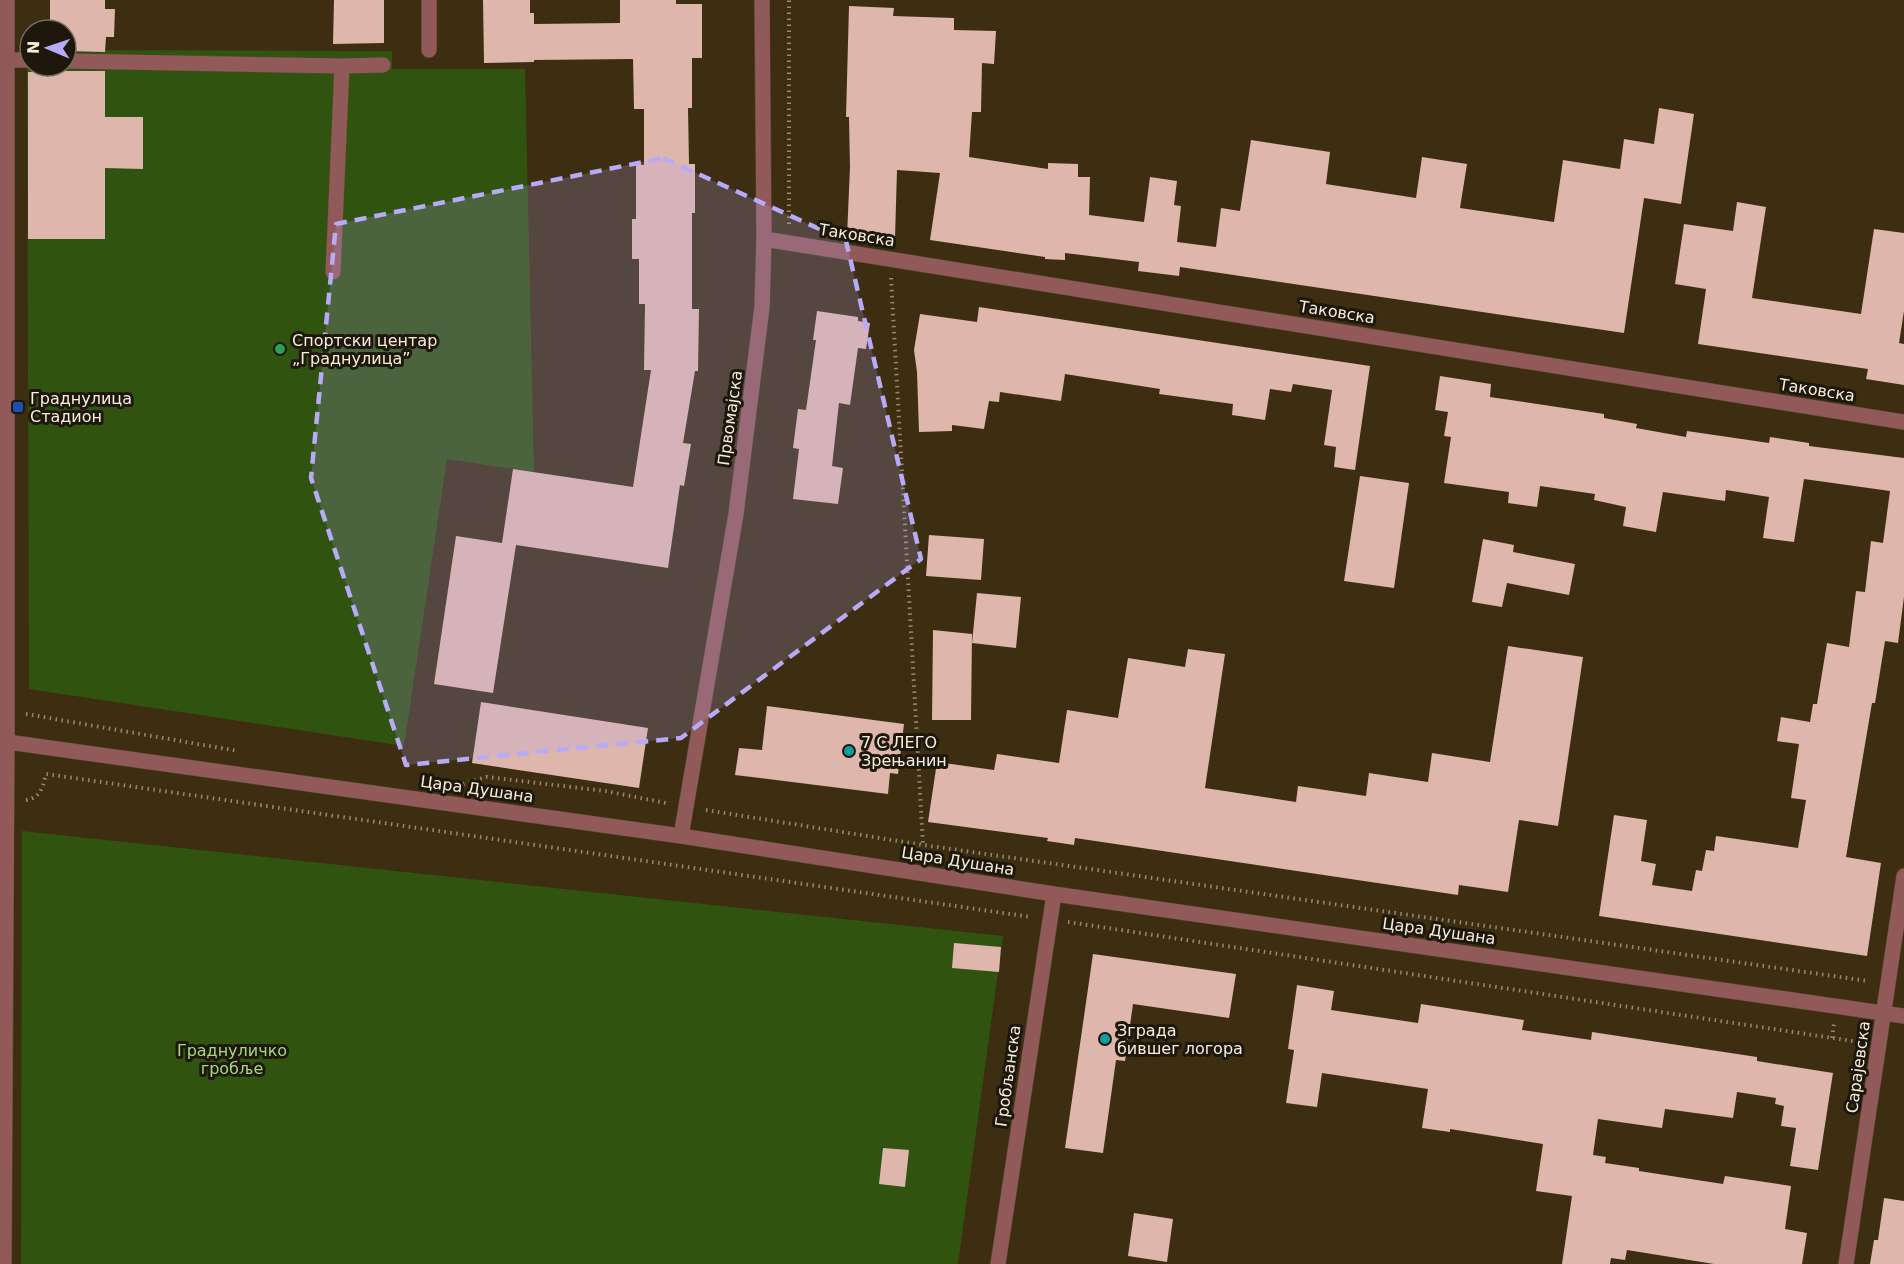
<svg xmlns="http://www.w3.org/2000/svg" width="1904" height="1264" font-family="'DejaVu Sans',sans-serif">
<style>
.green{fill:#305310}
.building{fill:#deb6ac}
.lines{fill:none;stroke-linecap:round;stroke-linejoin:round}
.minor-casing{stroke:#57482e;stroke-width:16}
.path{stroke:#978a74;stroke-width:4;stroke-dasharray:1.5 4.5;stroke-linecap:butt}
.minor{stroke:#915958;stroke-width:15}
.marked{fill:#b7abf8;fill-opacity:0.2;stroke:#b7abf8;stroke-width:4.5;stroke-dasharray:12 8;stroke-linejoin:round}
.leisure-dot{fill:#2e9e5b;stroke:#1e170b;stroke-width:2}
.transit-dot{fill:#1a4fb4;stroke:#1e170b;stroke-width:2}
.culture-dot{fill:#0f9aa8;stroke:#1e170b;stroke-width:2}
.labels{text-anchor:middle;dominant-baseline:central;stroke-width:6;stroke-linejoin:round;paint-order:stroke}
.street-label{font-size:16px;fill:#f7eddd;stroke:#1e170b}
.poi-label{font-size:16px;fill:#f7eddd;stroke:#1e170b;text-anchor:start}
.park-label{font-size:16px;fill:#a3da7d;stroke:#1e170b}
</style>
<rect width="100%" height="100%" fill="#3d2d11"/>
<path class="green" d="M 29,49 L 30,66 L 66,66 L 66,50 L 392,51 L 392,69 L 525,69 L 534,472 L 447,459 L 404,746 L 29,689 L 27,60 Z
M 22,831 L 1003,936 L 958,1264 L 21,1264 Z"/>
<path class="building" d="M 50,0 L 105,0 L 105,9 L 115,9 L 114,37 L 106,37 L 105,52 L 66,51 L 66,30 L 50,30 Z
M 334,0 L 384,0 L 384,43 L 333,44 Z
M 483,0 L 530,0 L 530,13 L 534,13 L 534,24 L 620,23 L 620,0 L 676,0 L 676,4 L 702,4 L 702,58 L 692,58 L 692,108 L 688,108 L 689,164 L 695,164 L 695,213 L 692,213 L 692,309 L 699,309 L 698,371 L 695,371 L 683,443 L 691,444 L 684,486 L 680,485 L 668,568 L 516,545 L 493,693 L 434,684 L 456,536 L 502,543 L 513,469 L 633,487 L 651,370 L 644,370 L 645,304 L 639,304 L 639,259 L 632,259 L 632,219 L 636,219 L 636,165 L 644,165 L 644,109 L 634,109 L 633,59 L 534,60 L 534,62 L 484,63 Z
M 849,6 L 894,8 L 893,16 L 954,18 L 954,30 L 996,31 L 994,64 L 982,63 L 981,112 L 972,112 L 969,157 L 1048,169 L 1048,163 L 1078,164 L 1078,177 L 1090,177 L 1089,215 L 1144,222 L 1150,177 L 1177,181 L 1174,205 L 1181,206 L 1177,242 L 1216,247 L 1221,208 L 1240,211 L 1251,140 L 1330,152 L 1326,184 L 1416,198 L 1422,157 L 1467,164 L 1460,208 L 1554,222 L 1563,160 L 1620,169 L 1624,139 L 1654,144 L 1659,108 L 1694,114 L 1681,204 L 1644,198 L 1624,333 L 1180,267 L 1179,276 L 1138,271 L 1139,262 L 1065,253 L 1065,260 L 1045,259 L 1045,257 L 930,240 L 940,173 L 897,170 L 895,238 L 847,236 L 850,167 L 849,117 L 846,117 Z
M 66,71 L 105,71 L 105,117 L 143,117 L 143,169 L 105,168 L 105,239 L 28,239 L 28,72 Z
M 1737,202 L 1766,207 L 1752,298 L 1861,314 L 1874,229 L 1904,233 L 1904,311 L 1899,343 L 1904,344 L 1904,385 L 1866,379 L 1868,369 L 1698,344 L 1706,289 L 1675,284 L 1684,224 L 1733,231 Z
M 979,307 L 1370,366 L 1355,470 L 1334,467 L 1336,447 L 1324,445 L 1332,390 L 1293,384 L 1291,392 L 1270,389 L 1265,420 L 1232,415 L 1233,404 L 1159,394 L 1160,389 L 1065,374 L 1061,401 L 1000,392 L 999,402 L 989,401 L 984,429 L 952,425 L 952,431 L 919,432 L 917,372 L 914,350 L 920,314 L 977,322 Z
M 817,311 L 858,317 L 858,321 L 870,323 L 866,349 L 858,348 L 850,405 L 839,403 L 832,466 L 843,468 L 838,504 L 793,499 L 799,449 L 793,448 L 798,409 L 806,410 L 816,340 L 813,340 Z
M 1440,376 L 1491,384 L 1490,397 L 1604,414 L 1604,418 L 1637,424 L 1636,428 L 1686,437 L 1687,431 L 1769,443 L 1770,437 L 1809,443 L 1809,446 L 1904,458 L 1904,597 L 1898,643 L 1885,641 L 1875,703 L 1872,703 L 1846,857 L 1881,863 L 1867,956 L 1599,916 L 1614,815 L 1647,820 L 1641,861 L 1656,864 L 1652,885 L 1692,891 L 1696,870 L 1702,871 L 1706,850 L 1714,851 L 1716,836 L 1798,848 L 1806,800 L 1791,798 L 1799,744 L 1777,741 L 1781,717 L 1810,722 L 1813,704 L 1817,704 L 1827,643 L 1849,647 L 1856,591 L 1865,592 L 1871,541 L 1883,543 L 1890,491 L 1804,479 L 1794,542 L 1763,538 L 1769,497 L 1726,490 L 1725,501 L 1663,492 L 1656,532 L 1623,526 L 1626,507 L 1594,500 L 1595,494 L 1540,486 L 1537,507 L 1508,503 L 1509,492 L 1444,483 L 1451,437 L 1444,436 L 1448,412 L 1435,410 Z
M 1360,476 L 1409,483 L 1394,588 L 1344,581 Z
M 929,535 L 984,539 L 981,580 L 926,576 Z
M 1483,539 L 1514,545 L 1513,552 L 1575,564 L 1569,595 L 1507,583 L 1502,607 L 1472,602 Z
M 977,593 L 1021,597 L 1016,648 L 972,643 Z
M 933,630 L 972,634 L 971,720 L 932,720 Z
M 1508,646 L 1583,657 L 1558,826 L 1519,820 L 1508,892 L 1459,885 L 1458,895 L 1075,838 L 1074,845 L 1047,841 L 1048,838 L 928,822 L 937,762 L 994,770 L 997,754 L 1059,763 L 1067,710 L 1118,718 L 1128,658 L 1185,667 L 1188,649 L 1225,654 L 1205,788 L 1296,802 L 1298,786 L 1366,796 L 1369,773 L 1428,782 L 1432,753 L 1490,762 Z
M 481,702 L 648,728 L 639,788 L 472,763 Z
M 767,706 L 904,724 L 898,774 L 890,773 L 888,794 L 735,775 L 739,748 L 762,750 Z
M 954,943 L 1001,947 L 999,972 L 952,968 Z
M 1093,954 L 1236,974 L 1229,1018 L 1133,1004 L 1125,1061 L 1116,1060 L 1103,1153 L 1065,1148 Z
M 1297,985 L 1334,991 L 1331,1010 L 1418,1023 L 1421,1004 L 1524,1020 L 1522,1030 L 1591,1040 L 1592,1032 L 1757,1057 L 1757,1061 L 1833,1073 L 1818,1170 L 1790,1166 L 1796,1128 L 1781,1126 L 1784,1106 L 1775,1104 L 1776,1098 L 1737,1092 L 1733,1118 L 1665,1109 L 1662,1128 L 1598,1119 L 1593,1155 L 1606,1157 L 1605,1163 L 1639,1168 L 1639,1171 L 1723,1184 L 1725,1176 L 1791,1186 L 1785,1229 L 1807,1233 L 1802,1264 L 1714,1264 L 1627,1250 L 1625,1260 L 1611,1258 L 1610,1264 L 1562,1264 L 1572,1196 L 1536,1191 L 1543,1144 L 1450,1129 L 1450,1132 L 1422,1128 L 1428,1089 L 1322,1073 L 1317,1107 L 1286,1103 L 1294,1050 L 1288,1049 Z
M 883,1148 L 909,1150 L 905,1187 L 879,1184 Z
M 1884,1198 L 1904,1201 L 1904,1264 L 1870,1264 L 1874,1240 L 1878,1240 Z
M 1134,1213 L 1173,1219 L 1167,1262 L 1128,1256 Z"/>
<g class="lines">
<defs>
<path id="minor" d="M 429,50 L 429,0
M 7,60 L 30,60
M 66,61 L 342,66 L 383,65
M 764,239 L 1904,422
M 333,272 L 342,66
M 0,741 L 681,836 L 1054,894 L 1904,1016
M 681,836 L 736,514 L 762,307 L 764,239 L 762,0
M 4,1264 L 7,742 L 7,0
M 998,1264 L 1054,894
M 1846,1264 L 1904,876"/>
</defs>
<use href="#minor" class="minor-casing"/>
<path class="path" d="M 789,224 L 789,0
M 891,278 L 923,845
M 26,714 L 238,751
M 463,784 L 487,777 L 605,791 L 666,803
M 26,800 C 41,798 43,786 46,774 L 1031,917
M 706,810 L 923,845 L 1868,981
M 1068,922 L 1859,1042
M 1832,1038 L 1834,1024"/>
<use href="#minor" class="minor"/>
</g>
<path class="marked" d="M 663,158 L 846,241 L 921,559 L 681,738 L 406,765 L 311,478 L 336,224 Z"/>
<circle class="leisure-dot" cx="280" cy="349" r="6"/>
<rect class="transit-dot" x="12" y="401" width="12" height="12" rx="3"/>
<g class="culture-dot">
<circle cx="849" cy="751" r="6"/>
<circle cx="1105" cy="1039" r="6"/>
</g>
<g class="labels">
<g class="street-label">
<text transform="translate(857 235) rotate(9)">Таковска</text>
<text transform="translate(1337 312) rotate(9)">Таковска</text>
<text transform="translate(1817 390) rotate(9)">Таковска</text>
<text transform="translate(730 418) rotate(-82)">Првомајска</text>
<text transform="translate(477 789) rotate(8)">Цара Душана</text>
<text transform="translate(958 861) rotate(9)">Цара Душана</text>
<text transform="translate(1439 931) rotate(8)">Цара Душана</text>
<text transform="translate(1858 1067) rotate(-82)">Сарајевска</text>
<text transform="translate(1008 1076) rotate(-82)">Гробљанска</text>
</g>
<g class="poi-label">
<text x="292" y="340">Спортски центар<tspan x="292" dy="18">„Граднулица”</tspan></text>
<text x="30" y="398">Граднулица<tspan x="30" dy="18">Стадион</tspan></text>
<text x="861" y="742">7 С ЛЕГО<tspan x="861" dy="18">Зрењанин</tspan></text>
<text x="1117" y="1030">Зграда<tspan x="1117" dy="18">бившег логора</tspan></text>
</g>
<g class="park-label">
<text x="232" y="1050">Граднуличко<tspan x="232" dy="18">гробље</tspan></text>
</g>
</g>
<g transform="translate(48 48) rotate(272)"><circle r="28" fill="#1e170b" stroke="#756d5f" stroke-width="1.5"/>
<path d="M0-4.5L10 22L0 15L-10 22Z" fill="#b7abf8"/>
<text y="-9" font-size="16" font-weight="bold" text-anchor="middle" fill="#f7eddd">N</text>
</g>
</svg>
